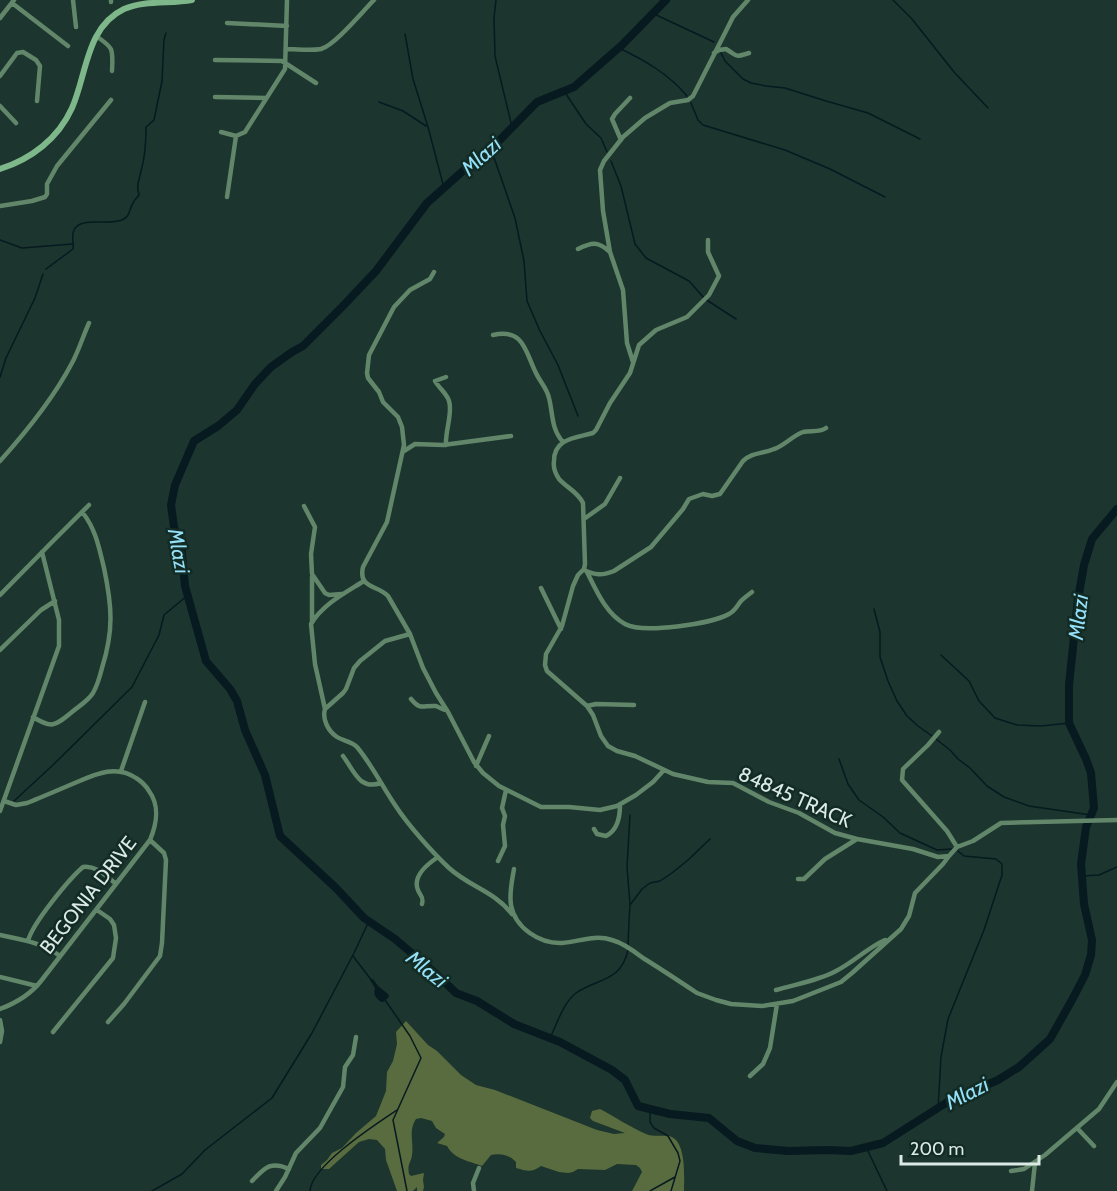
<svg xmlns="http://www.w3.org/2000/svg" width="1117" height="1191" font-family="Cabin,sans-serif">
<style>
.forest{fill:#596c3f}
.water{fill:#061a20}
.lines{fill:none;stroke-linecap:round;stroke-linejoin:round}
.stream{stroke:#061a20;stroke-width:1.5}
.river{stroke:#061a20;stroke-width:8}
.street{stroke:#62866a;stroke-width:4.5}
.secondary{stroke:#7db78a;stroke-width:6}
.labels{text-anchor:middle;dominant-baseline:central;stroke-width:5;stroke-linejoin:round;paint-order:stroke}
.street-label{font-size:20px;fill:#dbeae5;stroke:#122b24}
.water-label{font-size:21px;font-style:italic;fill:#96e1fa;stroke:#122b24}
</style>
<rect width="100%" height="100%" fill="#1c352e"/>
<path class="forest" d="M 406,1021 L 428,1045 L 437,1051 L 461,1075 L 476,1085 L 495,1090 L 597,1130 L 614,1134 L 625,1133 L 593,1121 L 590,1118 L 592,1111 L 600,1109 C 615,1117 630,1127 646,1134 C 653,1137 661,1135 669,1136 C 687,1140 684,1177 684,1191 L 632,1191 L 642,1172 L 640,1168 L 636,1165 L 617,1164 L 605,1170 L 578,1169 L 573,1172 L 568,1173 L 559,1172 L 541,1166 C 531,1173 527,1171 516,1168 L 516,1162 C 509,1155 501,1153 491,1155 L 482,1166 C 469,1161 454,1159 447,1146 L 437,1143 L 444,1137 L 445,1134 L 436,1128 L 432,1121 L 421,1118 L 416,1119 C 408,1131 414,1142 412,1155 C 411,1163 407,1164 409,1174 L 411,1176 L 424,1173 L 423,1180 L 424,1187 L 423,1191 L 417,1191 L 417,1187 L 413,1191 L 397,1191 L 386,1160 L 385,1149 L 377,1140 L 369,1139 L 359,1142 L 329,1169 L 321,1169 L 321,1165 L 327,1160 L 332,1153 L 342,1148 L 356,1133 L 376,1116 L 386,1091 L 387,1072 L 393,1061 L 397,1044 L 396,1032 Z"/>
<path class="water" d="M 373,979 L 378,986 L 388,994 L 389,997 L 383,1002 L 381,1002 C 376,998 373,995 375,988 L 370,980 Z"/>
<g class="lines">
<path class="stream" d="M 496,0 L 494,18 L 495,56 L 512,127
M 893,0 L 912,19 L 954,72 L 988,108
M 652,13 L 714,42
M 405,34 L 413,79 L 428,127 L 444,188
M 619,48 C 644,60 669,74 687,96
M 721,53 L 725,61 L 743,79 L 751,83 L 766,86 L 785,88 L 826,101 L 868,113 L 920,139
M 564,91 L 586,124 L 601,138 L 607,152
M 379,102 L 403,111 L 426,126
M 691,103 L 698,120 L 703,125 L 785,150 L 830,169 L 885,197
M 491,149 L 515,218 L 524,261 L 527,301 L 540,331 L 558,365 L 578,416
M 611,161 L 621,186 L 635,244 L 646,258 L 689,281 L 705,299 L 736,319
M 0,240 L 22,248 L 72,244
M 46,269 L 73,249 C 74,242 71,236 74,230 C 81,215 111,227 124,219 C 131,215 129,209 133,203 C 134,200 137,198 139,195 C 136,184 139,182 141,171 C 145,158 146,141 146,127 L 154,120 L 162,81 L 164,40 L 166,33
M 0,377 L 6,358 L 35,298 L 43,274
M 874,609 L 880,632 L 880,657 L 888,681 L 897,701 L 907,716 L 918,726 L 932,736
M 941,655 L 969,681 L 979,701 L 995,718 L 1017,725 L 1041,726 L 1069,723
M 936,739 L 950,750 L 958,759 L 970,768 L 987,786 L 1004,797 L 1029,806 L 1091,815
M 839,759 L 848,784 L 859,800 L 883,817 L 900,833 L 937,850 L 952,849
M 14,801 L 53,765 L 132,687 L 159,635 L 164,615 L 188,595
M 630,815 L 627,867 L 630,904
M 1082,876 L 1099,875 L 1117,867
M 628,946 L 629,921 L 630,905 L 642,889 L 650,883 L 660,881 L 672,873 L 688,860 L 710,839
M 353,956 L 372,981
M 385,1000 L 410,1036 L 421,1058 L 393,1120 L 407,1191
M 550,1038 C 557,1024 563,1003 576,993 C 598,978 621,982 628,950
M 650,1109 L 650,1122 L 654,1128 L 668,1136 L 678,1153 L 680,1161 L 671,1191
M 938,1109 L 941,1057 L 948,1019 L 984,930 L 1002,875 L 1002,864 L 996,859 L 964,856 L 958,851
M 866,1147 L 887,1191
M 152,1191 L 182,1174 L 205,1150 L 272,1098 L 312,1033 L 354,953 L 369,921
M 310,1191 C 311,1166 376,1124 397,1110
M 650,1191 L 675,1177"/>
<path class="river" d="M 666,0 L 622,45 L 574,87 L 537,102 L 491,149 L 464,170 L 427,203 L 376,271 L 342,307 L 303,346 L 292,352 L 271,367 L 255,384 L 237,410 L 218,426 L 194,441 L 175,485 L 171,505 L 174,527 L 181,544 L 185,586 L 206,661 L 230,689 L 237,701 L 245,730 L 265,775 L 280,836 L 336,888 L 364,918 L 395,939 L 435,973 L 456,993 L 477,1001 L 514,1024 L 560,1042 L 612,1070 L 625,1080 L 638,1106 L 670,1114 L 709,1118 L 737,1141 L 755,1148 L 788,1151 L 827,1150 L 851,1151 L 883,1143 L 949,1101 L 998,1080 L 1019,1067 L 1050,1039 L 1072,1000 L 1085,975 L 1091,955 L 1092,940 L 1084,904 L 1081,864 L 1086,827 L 1094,808 L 1091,773 L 1086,759 L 1069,723 L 1069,685 L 1078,599 L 1084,565 L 1092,539 L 1117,509"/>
<path class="street" d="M 73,0 L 76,27
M 111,0 L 111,2
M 12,3 L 68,46
M 0,18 L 14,0
M 227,23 L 287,26
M 96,36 C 114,48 113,49 112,71
M 287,49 C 297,49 310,51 321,49 C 335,45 362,12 374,0
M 714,53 L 719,50 L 726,49 C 738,56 733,58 749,53
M 215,60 L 282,61 L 316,83
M 0,76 L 17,53 L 23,52 L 36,60 L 40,66 L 37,101
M 215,97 L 266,98
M 0,106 L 16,123
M 221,132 L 236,136 L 245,132 L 285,69 L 287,0
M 621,140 L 612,119 L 615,114 L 630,98
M 227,197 L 236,136
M 0,206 L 32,201 L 45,197 L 47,194 L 47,184 L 57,166 L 111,100
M 708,240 L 708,252 L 719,276 L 709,295 L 687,317 L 656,330 L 639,345 L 630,373 L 610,403 L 596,430 L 593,433 C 576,438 554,438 554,461 C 553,467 555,473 559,479 C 567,488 578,492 583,503 L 585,564 L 584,569 L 578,575 L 573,586 L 562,626 L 546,654 L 545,665 L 547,671 L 587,706 L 593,715 L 601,736 L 608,746 L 617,751 L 635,756 L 673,774 L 708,782 L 733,783 L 769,802 L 799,813 L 835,833 L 857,839 L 913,849 L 938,857 L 949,856 L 957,847 L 973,841 L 1001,823 L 1117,820
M 578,249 C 592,242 598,241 610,252
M 434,272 L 430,279 L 410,290 L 394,307 L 369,355 L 367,373 L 368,378 L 379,392 L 383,402 L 398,417 L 402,427 L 404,445 L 387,522 L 363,567 C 358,589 378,585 388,596 L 410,634 L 423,668 L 436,693 L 448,712 L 474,762 L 483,773 L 499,786 L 541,807 L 569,807 L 600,810 L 617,806 L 636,795 L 653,782 L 664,770
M 493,335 C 524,328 525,351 536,373 C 540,382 547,388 549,398 C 553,413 551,429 563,442
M 633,362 L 627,343 L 623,290 L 610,252 L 603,211 L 600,170 L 604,161 L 623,137 L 645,118 L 670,103 L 688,100 L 693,96 L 727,29 L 733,17 L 748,0
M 446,445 C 445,431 453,413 449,401 C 447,394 439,388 435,381 L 446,377
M 404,451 L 415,444 L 443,445 L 511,436
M 0,461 C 27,431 53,399 72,363 C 79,350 83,336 89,323
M 304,506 L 315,527 L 311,554 L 312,574 L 325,593 L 329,595 L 342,594
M 584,519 L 605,504 L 620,478
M 584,570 C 595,575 602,576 614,571 L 651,547 L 683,509 L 689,499 L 703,494 L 712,496 L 720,494 L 743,461 C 753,452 762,454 774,449 C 784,446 792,436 803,432 C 811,430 819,433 826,428
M 587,572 C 596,590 606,614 625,624 C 643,634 711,624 729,614 C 735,611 737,606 741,601 C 744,598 748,595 752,592
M 312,577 L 312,622
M 541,588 L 561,629
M 0,595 L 53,541 L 89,505
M 410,634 L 385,641 L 360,661 L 354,668 L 346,689 L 343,693 L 325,709 C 322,719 328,731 337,737 C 343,741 351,741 357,747 C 372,765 382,786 395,805 C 408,825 432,852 449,868 C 470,887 494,891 512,914
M 0,650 L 41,610 L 55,601
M 411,699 C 421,711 423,705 436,706 C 438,707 445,710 446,710
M 587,706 L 596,704 L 634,705
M 325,709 L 315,664 L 311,624 C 323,604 345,593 364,581
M 33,717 C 52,729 55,726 72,712 C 79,706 88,701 93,693 C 97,686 100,676 102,668 C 114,630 112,606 104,568 C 99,548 96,530 83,513
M 939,732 L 928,745 L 903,769 L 902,780 L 947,831 L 957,847
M 343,756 C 355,772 359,790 381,783
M 476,766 L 489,736
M 121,771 L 145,702
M 0,811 L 59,646 L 59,620 L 42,552
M 594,829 L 597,834 L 606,836 C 618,830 620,817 620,805
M 498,861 L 505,846 L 503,825 L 505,816 L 502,808 L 506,790
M 514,869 C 512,881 509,893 511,905 C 515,928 540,944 562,943 C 579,942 594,934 612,940 C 623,943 634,951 643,958 C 661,969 679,981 697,993 L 716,1000 L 731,1004 L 762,1006 L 793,1001 L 841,982 L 852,973 L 901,929 L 909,916 L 915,893 L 943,864 L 949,856
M 798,879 L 804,879 L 825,859 L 857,839
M 422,904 C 424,896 420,896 418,890 C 412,876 429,863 438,857
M 0,935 C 22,940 41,942 60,956
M 28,941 C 32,924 69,879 83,867 C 96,865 106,876 115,883
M 0,977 L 37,986
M 776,990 C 796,984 818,981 836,971 C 854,962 867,948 885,940
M 0,1009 C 16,1003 30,995 41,981 L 150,840 C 157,823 160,806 149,791 C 146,786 141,781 136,778 C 114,763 92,776 70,785 C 56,791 42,797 27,803 L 16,805 L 4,801
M 0,1020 L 2,1031 L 0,1042
M 108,1022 L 124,1004 L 160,956 L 162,943 L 166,860 L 164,853 L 150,840
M 53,1032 L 113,958 L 116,938 L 114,925 L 110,919 L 97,910
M 750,1076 L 763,1064 L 770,1048 L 777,1004
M 1077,1128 L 1094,1146
M 1011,1171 L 1024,1169 L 1045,1155 L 1099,1109 L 1117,1082
M 252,1181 C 264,1169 270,1160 289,1169
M 276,1191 L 285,1177 L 296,1153 L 320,1128 L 343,1087 L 345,1067 L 353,1055 L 356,1037
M 474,1191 L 473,1183 L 479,1168
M 1032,1191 L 1035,1163"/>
<path class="secondary" d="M 0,169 C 31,159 58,139 72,108 C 87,74 86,27 124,9 C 145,0 170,4 192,0"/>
</g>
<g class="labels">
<g class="street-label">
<text transform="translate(795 797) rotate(24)">84845 TRACK</text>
<text transform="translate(88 895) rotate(-52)">BEGONIA DRIVE</text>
</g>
<g class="water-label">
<text transform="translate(481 156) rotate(-42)">Mlazi</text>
<text transform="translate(179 551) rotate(80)">Mlazi</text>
<text transform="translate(1078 617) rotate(-83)">Mlazi</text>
<text transform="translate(427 969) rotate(39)">Mlazi</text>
<text transform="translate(967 1093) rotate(-27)">Mlazi</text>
</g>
</g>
<path d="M901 1155v9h138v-9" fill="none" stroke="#dbeae5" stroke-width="3"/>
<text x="910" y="1155" font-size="18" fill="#dbeae5" stroke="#122b24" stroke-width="4.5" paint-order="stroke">200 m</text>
</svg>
